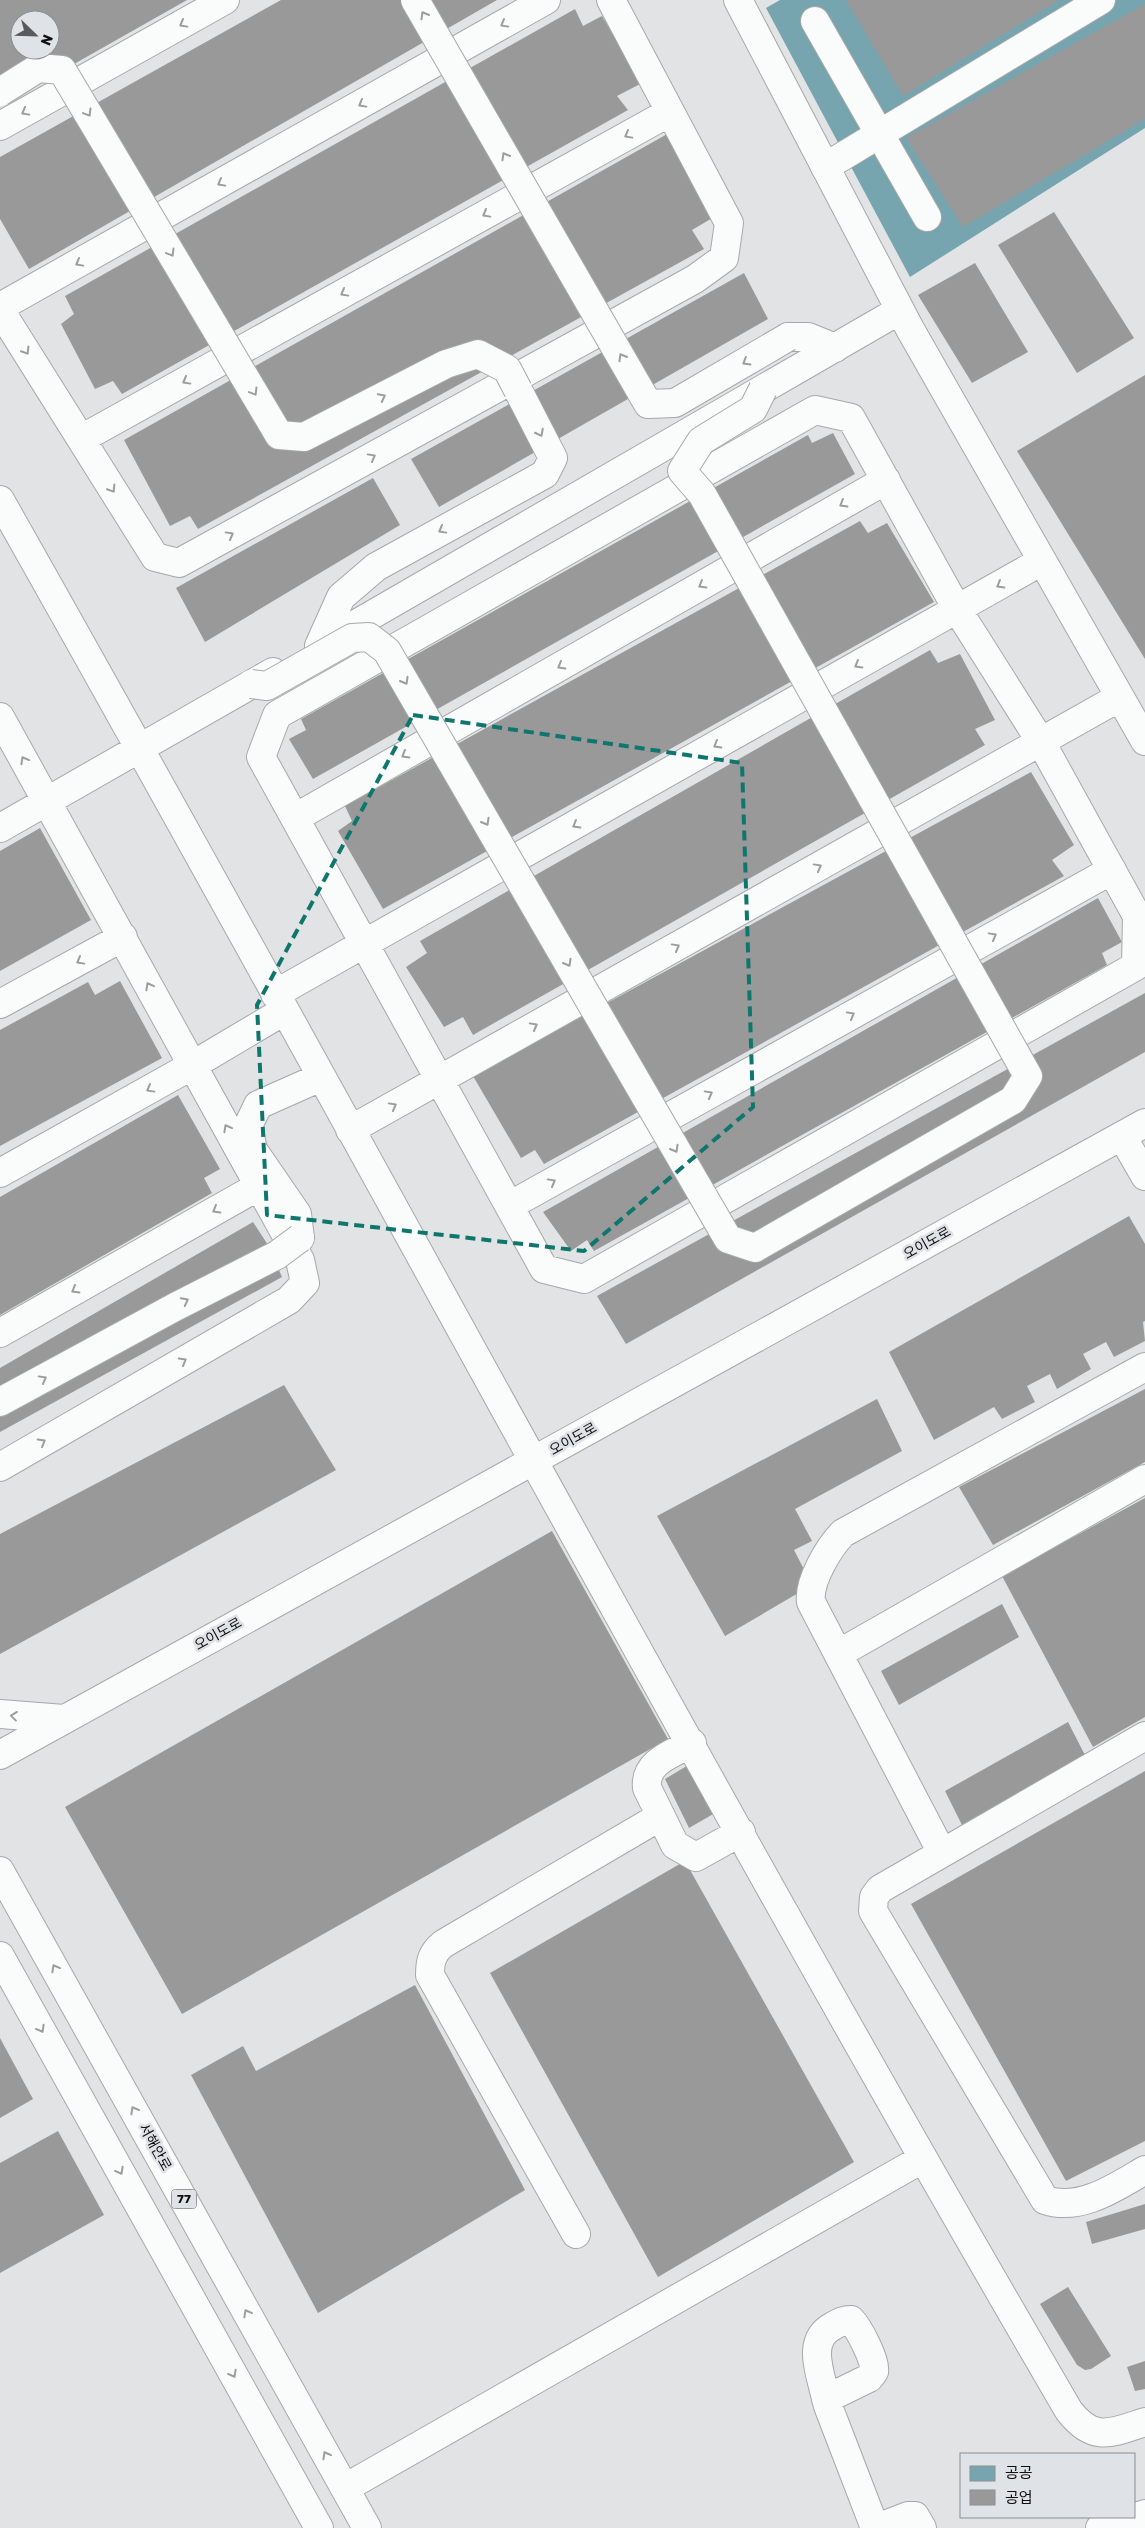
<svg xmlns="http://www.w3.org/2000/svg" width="1145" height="2528" font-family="Rubik,'Noto Sans KR',sans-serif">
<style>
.public{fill:#76a5af}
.industry{fill:#999;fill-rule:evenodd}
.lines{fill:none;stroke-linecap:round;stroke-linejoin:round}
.minor-casing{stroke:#a6a8a9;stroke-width:30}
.major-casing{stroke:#a6a8a9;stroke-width:30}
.minor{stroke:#fafbfb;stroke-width:28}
.major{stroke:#fafbfb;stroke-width:28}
.minor-bridge-casing{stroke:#a6a8a9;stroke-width:30;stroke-linecap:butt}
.minor-bridge{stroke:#fafbfb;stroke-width:28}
.oneway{stroke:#9c9d9d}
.marked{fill:none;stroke:#0f766e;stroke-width:4;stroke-dasharray:10 6;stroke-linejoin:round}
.labels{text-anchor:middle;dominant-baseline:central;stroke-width:5;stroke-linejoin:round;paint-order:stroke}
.shield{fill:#dfe3e7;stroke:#4d4f51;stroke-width:1}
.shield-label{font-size:12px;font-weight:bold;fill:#0e1011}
.street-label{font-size:14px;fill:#0e1011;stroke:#dfe3e7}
</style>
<rect width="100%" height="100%" fill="#e1e3e5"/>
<path class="public" d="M 780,0 L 1145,0 L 1145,128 L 910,277 L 766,8 Z"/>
<path class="industry" d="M 0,0 L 187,0 L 0,106 ZM 20,20 L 50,20 L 50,50 L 20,50 Z
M 281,0 L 497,0 L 29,269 L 0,219 L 0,157 Z
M 846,0 L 1059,0 L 903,96 Z
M 1145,4 L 1145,119 L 963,227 L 906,138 Z
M 575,9 L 583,26 L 602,16 L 642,83 L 617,96 L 628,110 L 122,394 L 113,381 L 95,389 L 61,324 L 74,314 L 65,296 Z
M 669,133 L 714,217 L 692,230 L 704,249 L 198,529 L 190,516 L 170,526 L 124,440 Z
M 1054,212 L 1134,338 L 1077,373 L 998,245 Z
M 975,263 L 1028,352 L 972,383 L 918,295 Z
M 744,273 L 768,319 L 439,507 L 411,459 Z
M 1145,375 L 1145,659 L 1017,451 Z
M 833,433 L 855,474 L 313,779 L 289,739 L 306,730 L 301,719 L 808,435 L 812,443 Z
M 373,478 L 400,525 L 205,642 L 176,588 Z
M 860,521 L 868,533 L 887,523 L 934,602 L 383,909 L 338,831 L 352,821 L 345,806 Z
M 930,650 L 938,663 L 960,654 L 995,720 L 975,729 L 985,745 L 473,1035 L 463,1017 L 444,1027 L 406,967 L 427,953 L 420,941 Z
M 1031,772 L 1074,845 L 1052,860 L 1064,876 L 544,1164 L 535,1150 L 521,1158 L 473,1076 Z
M 40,828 L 91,920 L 0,971 L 0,851 Z
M 1098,898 L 1122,942 L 1102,953 L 1107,965 L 594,1251 L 587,1240 L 571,1251 L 543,1212 Z
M 120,981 L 162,1058 L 0,1146 L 0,1030 L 88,982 L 95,995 Z
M 1145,993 L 1145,1052 L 626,1344 L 597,1296 Z
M 178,1095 L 220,1169 L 204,1178 L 212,1193 L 0,1315 L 0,1197 Z
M 1129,1216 L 1145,1244 L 1145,1321 L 1143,1322 L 1145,1341 L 1114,1357 L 1106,1342 L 1083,1354 L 1091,1369 L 1057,1389 L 1050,1374 L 1027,1386 L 1035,1402 L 1002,1419 L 994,1407 L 934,1440 L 889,1352 Z
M 253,1222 L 268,1245 L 282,1277 L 0,1432 L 0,1368 Z
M 284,1385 L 336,1470 L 0,1654 L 0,1534 Z
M 1145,1389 L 1145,1462 L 993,1545 L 959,1487 Z
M 877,1399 L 902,1451 L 795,1509 L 812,1541 L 794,1550 L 812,1585 L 725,1636 L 657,1516 Z
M 1145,1498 L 1145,1717 L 1093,1747 L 1002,1576 Z
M 552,1531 L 668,1739 L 182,2014 L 65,1807 Z
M 1002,1604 L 1019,1637 L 899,1705 L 881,1671 Z
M 1068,1722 L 1088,1761 L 964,1829 L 945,1791 Z
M 690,1764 L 715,1813 L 689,1828 L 665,1779 Z
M 1145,1771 L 1145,2141 L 1066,2181 L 911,1904 Z
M 685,1861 L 854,2162 L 658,2277 L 490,1973 Z
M 415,1985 L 525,2190 L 318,2313 L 191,2075 L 243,2046 L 256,2071 Z
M 0,2038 L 33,2099 L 0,2118 Z
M 58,2131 L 104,2215 L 0,2273 L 0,2163 Z
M 1145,2204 L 1145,2229 L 1092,2244 L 1086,2222 Z
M 1068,2287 L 1111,2356 L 1091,2369 L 1085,2370 L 1077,2365 L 1040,2304 Z
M 1145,2361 L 1145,2389 L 1135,2391 L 1127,2367 Z"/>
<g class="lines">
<defs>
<path id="minor" d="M 738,0 L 910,329 L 1145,741
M 815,21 L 927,217
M 0,126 L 225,0
M 0,307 L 546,0
M 0,310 L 155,557 L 179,563 L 695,279 L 724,258 L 729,223 L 611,0
M 788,337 L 808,337 L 835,348
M 815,410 L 851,418 L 957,609 L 1041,742 L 1137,916 L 1136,966 L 584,1279 L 544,1269 L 261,757 L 277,715 Z
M 81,439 L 670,112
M 0,500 C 360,1135 701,1781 1069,2411 C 1094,2443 1111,2433 1145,2422
M 325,642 L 900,310
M 319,646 L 341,597 L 376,567 L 545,474 L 553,458 L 518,390
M 0,717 L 300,1260 L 305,1283 L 289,1300 L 0,1467
M 295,818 L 886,480
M 0,828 L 273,672
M 275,994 L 1042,561
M 0,1004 L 123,937
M 350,1130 L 1120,697
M 1122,1136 L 1145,1176
M 0,1173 L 193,1065 L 284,1011
M 509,1206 L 1112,870
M 300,1238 L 297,1214 L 253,1150 L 248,1126 L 258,1105 L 321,1077
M 0,1333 L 259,1186
M 0,1402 L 175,1307 L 277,1255
M 838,1654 L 1145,1479
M 1145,1736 L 880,1889 L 874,1897 L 873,1911 L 1045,2200 C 1080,2212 1116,2187 1145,2170
M 692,1743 C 672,1754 644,1762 647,1788 L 675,1845 L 696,1857 L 741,1832
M 942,1853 L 811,1602 C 808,1582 829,1547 843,1533 L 1145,1367
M 576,2234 L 430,1975 C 430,1961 432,1953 443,1944 L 661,1816
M 826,2399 L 869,2378 C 870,2377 874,2373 874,2372 C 877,2362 858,2327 851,2320 C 844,2320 840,2322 833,2326 C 805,2341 821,2374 826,2399 L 828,2406 L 875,2528
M 345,2488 L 922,2159
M 877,2528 L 908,2516 L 915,2516 L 922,2528
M 1100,2528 L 1145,2514"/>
<path id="major" d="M 825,167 L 1101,0
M 0,1714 L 64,1719
M 0,1755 L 1145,1123
M 0,1871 L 367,2528
M 0,1956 L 319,2528"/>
</defs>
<use href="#minor" class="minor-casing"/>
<use href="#major" class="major-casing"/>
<use href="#minor" class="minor"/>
<use href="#major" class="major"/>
<defs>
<path id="minor-bridge" d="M 415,0 L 648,404 L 675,403 L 788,337
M 0,92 L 38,68 L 62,70 L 279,435 L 304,437 L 446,364 L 478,354 L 507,369 L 518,390
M 251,684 L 267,686 L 352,638 L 369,637 L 387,651 L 728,1239 L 755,1248 L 1013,1100 L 1028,1076 L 702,494 L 682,471 L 701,441 L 753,409 L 763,389
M 277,1255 L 300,1238"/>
</defs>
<use href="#minor-bridge" class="minor-bridge-casing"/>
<use href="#minor-bridge" class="minor-bridge"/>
</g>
<defs><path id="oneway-chevron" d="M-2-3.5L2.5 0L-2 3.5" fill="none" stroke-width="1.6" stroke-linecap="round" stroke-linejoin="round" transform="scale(1.25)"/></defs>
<g class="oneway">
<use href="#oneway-chevron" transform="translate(424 15) rotate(-120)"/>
<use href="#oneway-chevron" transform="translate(183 24) rotate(151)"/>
<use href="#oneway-chevron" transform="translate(504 24) rotate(151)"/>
<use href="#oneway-chevron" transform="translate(362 104) rotate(151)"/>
<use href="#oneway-chevron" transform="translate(25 112) rotate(151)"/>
<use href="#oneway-chevron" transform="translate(88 113) rotate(59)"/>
<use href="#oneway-chevron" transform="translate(628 135) rotate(151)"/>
<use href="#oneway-chevron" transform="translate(505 156) rotate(-120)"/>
<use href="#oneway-chevron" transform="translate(221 183) rotate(151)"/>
<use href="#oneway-chevron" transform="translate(486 214) rotate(151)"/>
<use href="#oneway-chevron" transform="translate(171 253) rotate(59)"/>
<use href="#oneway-chevron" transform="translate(79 263) rotate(151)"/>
<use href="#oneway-chevron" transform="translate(344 293) rotate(151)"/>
<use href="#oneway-chevron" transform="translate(26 351) rotate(58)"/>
<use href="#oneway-chevron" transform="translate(622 357) rotate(-120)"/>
<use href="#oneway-chevron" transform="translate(746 362) rotate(149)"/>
<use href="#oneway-chevron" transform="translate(186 381) rotate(151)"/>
<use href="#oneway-chevron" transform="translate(254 392) rotate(59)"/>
<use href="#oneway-chevron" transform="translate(382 397) rotate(-27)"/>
<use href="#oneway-chevron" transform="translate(540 433) rotate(63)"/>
<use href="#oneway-chevron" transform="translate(372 457) rotate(-29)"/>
<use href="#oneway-chevron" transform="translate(112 489) rotate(58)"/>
<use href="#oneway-chevron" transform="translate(843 504) rotate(150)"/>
<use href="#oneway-chevron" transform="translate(442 530) rotate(151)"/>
<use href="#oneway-chevron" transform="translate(230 535) rotate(-29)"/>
<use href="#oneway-chevron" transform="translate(702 585) rotate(150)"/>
<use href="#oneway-chevron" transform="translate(1000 585) rotate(150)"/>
<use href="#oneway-chevron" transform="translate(858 665) rotate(150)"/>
<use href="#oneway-chevron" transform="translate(561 666) rotate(150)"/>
<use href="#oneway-chevron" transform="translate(405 681) rotate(60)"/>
<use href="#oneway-chevron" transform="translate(717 745) rotate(150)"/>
<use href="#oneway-chevron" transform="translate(405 755) rotate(150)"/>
<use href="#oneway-chevron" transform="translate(24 760) rotate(-119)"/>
<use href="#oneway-chevron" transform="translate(486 822) rotate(60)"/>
<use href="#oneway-chevron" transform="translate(576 825) rotate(150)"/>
<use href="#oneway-chevron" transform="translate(818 867) rotate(-29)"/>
<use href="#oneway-chevron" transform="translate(993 936) rotate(-29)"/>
<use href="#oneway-chevron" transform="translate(676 947) rotate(-29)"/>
<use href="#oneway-chevron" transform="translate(80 961) rotate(151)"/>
<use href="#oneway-chevron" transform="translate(568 963) rotate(60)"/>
<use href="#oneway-chevron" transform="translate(149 986) rotate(-119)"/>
<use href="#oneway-chevron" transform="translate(851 1015) rotate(-29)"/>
<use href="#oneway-chevron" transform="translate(534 1026) rotate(-29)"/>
<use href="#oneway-chevron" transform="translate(150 1089) rotate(151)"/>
<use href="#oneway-chevron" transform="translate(709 1094) rotate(-29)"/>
<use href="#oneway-chevron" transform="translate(393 1106) rotate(-29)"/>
<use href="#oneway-chevron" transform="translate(227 1128) rotate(-119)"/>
<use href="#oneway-chevron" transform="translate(675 1149) rotate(60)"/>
<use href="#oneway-chevron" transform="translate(552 1182) rotate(-29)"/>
<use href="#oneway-chevron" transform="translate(216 1210) rotate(150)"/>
<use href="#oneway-chevron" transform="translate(75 1290) rotate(150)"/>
<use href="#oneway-chevron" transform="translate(185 1301) rotate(-27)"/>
<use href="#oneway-chevron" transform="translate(183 1361) rotate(-30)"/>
<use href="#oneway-chevron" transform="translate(43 1379) rotate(-29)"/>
<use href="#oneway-chevron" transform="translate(42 1442) rotate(-30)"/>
<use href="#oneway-chevron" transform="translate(14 1716) rotate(-173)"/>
<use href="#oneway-chevron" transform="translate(55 1968) rotate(-119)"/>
<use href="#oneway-chevron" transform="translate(41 2029) rotate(61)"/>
<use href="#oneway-chevron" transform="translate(134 2110) rotate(-119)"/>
<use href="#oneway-chevron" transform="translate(120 2171) rotate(61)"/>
<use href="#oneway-chevron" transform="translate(247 2313) rotate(-119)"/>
<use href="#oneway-chevron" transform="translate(233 2374) rotate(61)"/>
<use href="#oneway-chevron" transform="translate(326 2455) rotate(-119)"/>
</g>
<path class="marked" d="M 413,715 L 742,763 L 753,1107 L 584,1251 L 267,1215 L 257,1005 Z"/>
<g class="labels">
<rect class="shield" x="171.5" y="2189.5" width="25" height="19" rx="4"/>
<g class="shield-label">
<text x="184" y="2199">77</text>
</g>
<g class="street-label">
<text transform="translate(927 1243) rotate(-29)">오이도로</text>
<text transform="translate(573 1439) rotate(-29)">오이도로</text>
<text transform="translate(218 1634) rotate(-29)">오이도로</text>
<text transform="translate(155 2147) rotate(61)">서해안로</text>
</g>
</g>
<rect x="960" y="2453" width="175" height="65" fill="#dfe3e7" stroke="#8b8f91"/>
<rect x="970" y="2466" width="25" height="15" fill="#76a5af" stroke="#8b8f91"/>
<text x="1005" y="2478" font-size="15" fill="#0e1011">공공</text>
<rect x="970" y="2490" width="25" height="15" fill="#999999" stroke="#8b8f91"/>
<text x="1005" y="2503" font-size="15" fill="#0e1011">공업</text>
<g transform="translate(35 35) rotate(113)"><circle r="24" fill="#dfe3e7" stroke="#8b8f91"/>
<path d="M0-4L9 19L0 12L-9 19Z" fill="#585a5b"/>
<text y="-8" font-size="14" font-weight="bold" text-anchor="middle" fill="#0e1011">N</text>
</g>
</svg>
